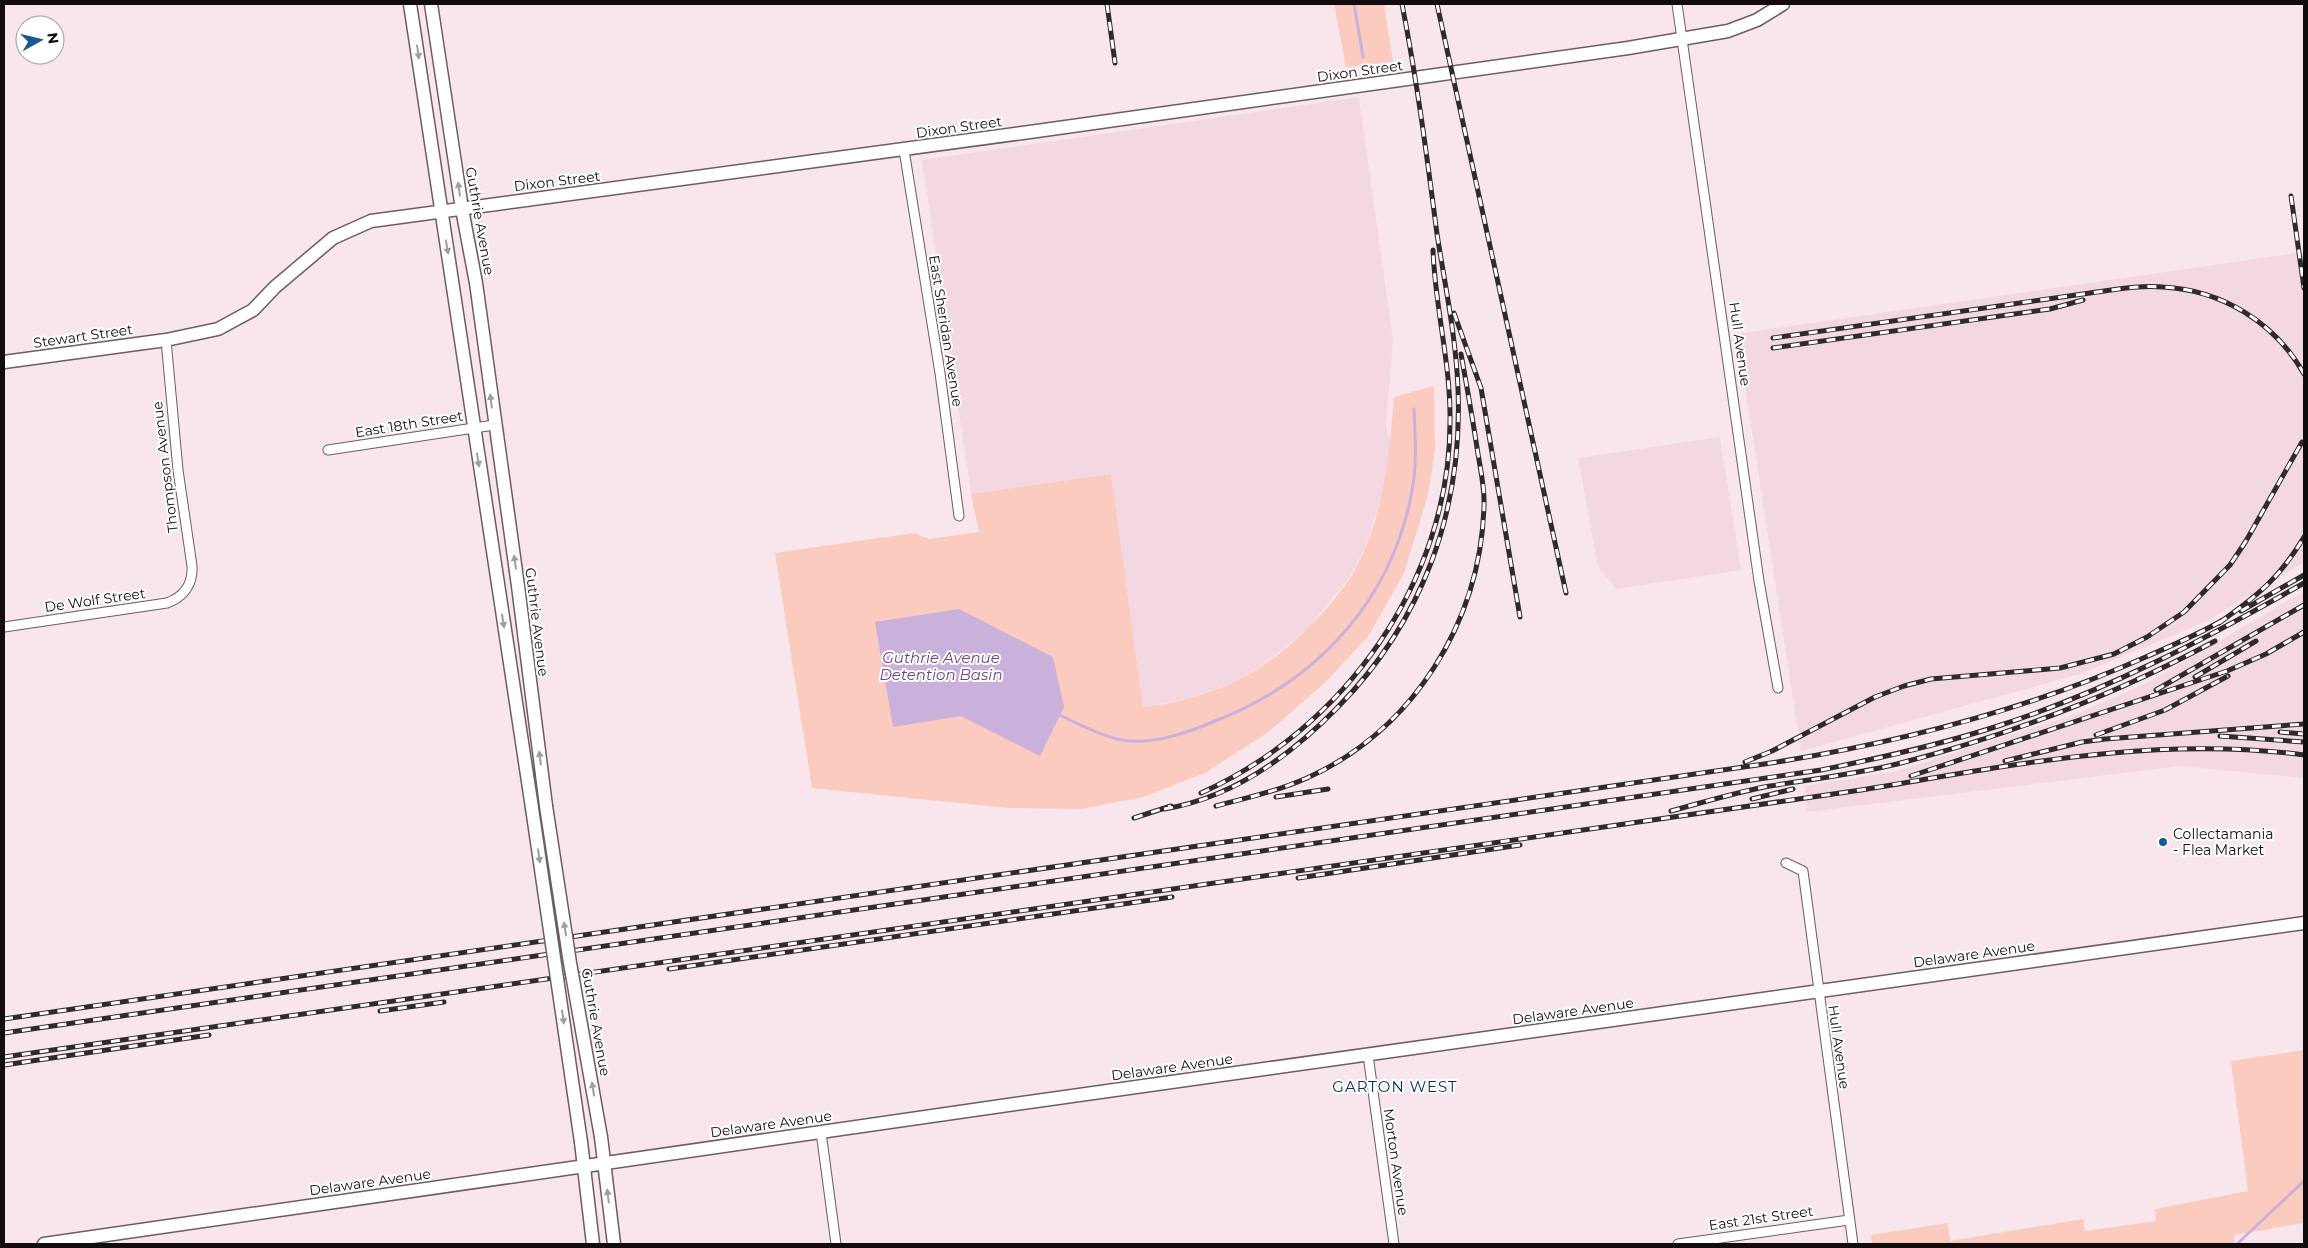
<svg xmlns="http://www.w3.org/2000/svg" width="2308" height="1248" font-family="Montserrat,sans-serif">
<style>
.built{fill:#f3d8e2}
.green{fill:#facbbe}
.water{fill:#cab1dc}
.lines{fill:none;stroke-linecap:round;stroke-linejoin:round}
.stream{stroke:#cab1dc;stroke-width:3}
.street-casing{stroke:#6d5c63;stroke-width:11}
.secondary-casing{stroke:#6d5c63;stroke-width:15}
.street{stroke:#fff;stroke-width:9}
.secondary{stroke:#fff;stroke-width:12}
.rail-casing{stroke:#312a2c;stroke-width:5}
.rail{stroke:#fff;stroke-width:3;stroke-dasharray:9;stroke-linecap:butt}
.secondary-bridge-casing{stroke:#6d5c63;stroke-width:15;stroke-linecap:butt}
.secondary-bridge{stroke:#fff;stroke-width:12}
.oneway{fill:#a09e9f}
.poi-dot{fill:#185a8f;stroke:#fff;stroke-width:2}
.labels{text-anchor:middle;dominant-baseline:central;stroke-width:4;stroke-linejoin:round;paint-order:stroke}
.street-label{font-size:14px;fill:#120c0e;stroke:#fff}
.poi-label{font-size:14px;fill:#120c0e;stroke:#fff;text-anchor:start}
.water-label{font-size:15px;font-style:italic;fill:#68467e;stroke:#fff}
.neighbourhood-label{font-size:15px;letter-spacing:1px;fill:#023155;stroke:#fff}
</style>
<rect width="100%" height="100%" fill="#f9e6ed"/>
<path class="built" d="M 1359,97 L 1393,340 L 1386,426 L 1390,442 L 1384,488 L 1364,551 L 1347,580 L 1307,630 L 1264,664 L 1235,682 L 1187,699 L 1143,707 L 1111,474 L 971,494 L 922,160 Z
M 2304,252 L 2304,562 L 2205,622 L 2080,674 L 1801,751 L 1737,334 Z
M 1720,437 L 1741,570 L 1616,589 L 1598,567 L 1578,458 Z
M 2304,591 L 2304,778 L 2179,766 L 1807,812 L 1805,786 L 1897,771 L 2079,713 L 2147,683 Z"/>
<path class="green" d="M 1334,4 L 1384,4 L 1393,62 L 1346,67 Z
M 1434,386 L 1435,450 L 1428,495 L 1404,573 L 1369,635 L 1327,681 L 1267,733 L 1205,773 L 1143,797 L 1081,809 L 1008,808 L 812,788 L 775,553 L 914,533 L 929,539 L 979,532 L 971,494 L 1111,474 L 1143,707 C 1174,704 1206,695 1234,682 C 1282,661 1346,598 1365,549 C 1385,501 1390,449 1394,397 Z
M 2304,1050 L 2304,1223 L 2234,1235 L 2235,1244 L 1872,1244 L 1871,1235 L 1948,1223 L 1950,1241 L 2083,1219 L 2085,1231 L 2156,1221 L 2155,1209 L 2248,1191 L 2231,1061 Z"/>
<path class="water" d="M 959,609 L 1053,657 L 1064,707 L 1040,756 L 961,716 L 893,727 L 875,622 Z"/>
<g class="lines">
<path class="stream" d="M 1354,4 L 1363,57
M 1058,714 C 1076,723 1097,734 1117,739 C 1150,747 1190,732 1220,719 C 1321,678 1395,596 1413,485 C 1417,460 1415,434 1414,409
M 2237,1244 L 2304,1181"/>
<defs>
<path id="street" d="M 1677,4 L 1759,581 L 1778,688
M 904,150 L 940,373 L 959,516
M 328,450 L 494,425
M 4,627 L 167,603 C 184,597 193,584 192,566 L 178,470 L 166,340
M 1786,863 L 1803,871 L 1853,1244
M 1368,1055 L 1394,1244
M 821,1132 L 836,1244
M 1678,1244 L 1849,1220"/>
<path id="secondary" d="M 410,4 L 532,808
M 431,4 L 462,209 L 476,283 L 518,586 L 546,806
M 4,362 L 166,340 L 218,329 L 253,310 L 275,287 L 333,238 L 371,221 L 1037,131 L 1628,48 L 1728,31 L 1757,20 L 1783,4
M 601,1137 L 614,1244
M 581,1142 L 593,1244
M 44,1244 L 1015,1104 L 2304,923"/>
</defs>
<use href="#street" class="street-casing"/>
<use href="#secondary" class="secondary-casing"/>
<use href="#street" class="street"/>
<use href="#secondary" class="secondary"/>
<defs>
<path id="rail" d="M 1107,4 L 1115,63
M 1437,4 L 1566,593
M 2291,196 L 2304,288
M 1454,313 L 1481,388 L 1520,617
M 1773,338 L 2090,293 C 2114,290 2138,285 2163,287 C 2221,290 2275,322 2304,374
M 1773,348 L 2050,309 L 2083,300
M 2241,611 L 2304,575
M 2219,623 C 2258,595 2279,579 2304,537
M 2195,677 L 2256,641
M 2156,690 L 2304,605
M 2280,732 L 2304,734
M 2096,735 L 2165,710 L 2228,676
M 2220,736 L 2304,742
M 2005,761 L 2082,742 L 2105,739 L 2304,724
M 1745,762 L 1772,751 L 1875,697 L 1904,686 L 1931,679 L 2060,668 L 2114,654 L 2147,637 L 2184,612 L 2230,565 L 2246,541 L 2302,442
M 1911,776 L 2227,671 L 2266,654 L 2304,632
M 1201,793 C 1344,729 1450,581 1450,422 C 1451,364 1435,308 1433,250
M 1276,797 L 1328,789
M 1752,799 L 1793,789
M 1216,806 C 1246,798 1278,791 1307,778 C 1413,730 1480,623 1484,507 C 1485,490 1481,472 1478,454 C 1473,421 1467,387 1461,354
M 1164,809 C 1233,798 1290,756 1337,708 C 1423,621 1463,510 1458,389 C 1456,337 1445,285 1437,234 C 1427,157 1417,80 1402,4
M 1671,811 C 1704,802 1737,792 1770,786 C 1813,779 1856,774 1897,764 C 2007,736 2115,695 2215,641
M 1134,818 L 1171,806
M 1298,878 L 1520,845
M 669,969 L 1172,897
M 380,1011 L 444,1002
M 4,1019 L 1771,763 C 1902,742 2027,710 2148,656 C 2173,645 2199,634 2223,620
M 4,1033 L 1821,770 C 1880,758 1940,745 1998,726 C 2106,691 2206,639 2304,583
M 4,1057 L 1861,790 C 2009,766 2154,735 2304,755
M 4,1065 L 209,1035"/>
</defs>
<use href="#rail" class="rail-casing"/>
<use href="#rail" class="rail"/>
<defs>
<path id="secondary-bridge" d="M 546,806 L 570,963 L 601,1137
M 532,808 L 581,1142"/>
</defs>
<use href="#secondary-bridge" class="secondary-bridge-casing"/>
<use href="#secondary-bridge" class="secondary-bridge"/>
</g>
<defs><path id="oneway-solid" d="M-6-.8H1V-3.2L6.5 0L1 3.2V.8H-6Z" transform="scale(1.25)"/></defs>
<g class="oneway">
<use href="#oneway-solid" transform="translate(418 52) rotate(82)"/>
<use href="#oneway-solid" transform="translate(459 189) rotate(-98)"/>
<use href="#oneway-solid" transform="translate(447 247) rotate(80)"/>
<use href="#oneway-solid" transform="translate(491 401) rotate(-97)"/>
<use href="#oneway-solid" transform="translate(478 460) rotate(81)"/>
<use href="#oneway-solid" transform="translate(515 562) rotate(-98)"/>
<use href="#oneway-solid" transform="translate(503 621) rotate(81)"/>
<use href="#oneway-solid" transform="translate(540 758) rotate(-97)"/>
<use href="#oneway-solid" transform="translate(539 856) rotate(82)"/>
<use href="#oneway-solid" transform="translate(565 929) rotate(-99)"/>
<use href="#oneway-solid" transform="translate(563 1017) rotate(82)"/>
<use href="#oneway-solid" transform="translate(593 1089) rotate(-99)"/>
<use href="#oneway-solid" transform="translate(608 1196) rotate(-97)"/>
</g>
<circle class="poi-dot" cx="2163" cy="842" r="5"/>
<g class="labels">
<g class="street-label">
<text transform="translate(1360 71) rotate(-8)">Dixon Street</text>
<text transform="translate(959 127) rotate(-8)">Dixon Street</text>
<text transform="translate(557 181) rotate(-7)">Dixon Street</text>
<text transform="translate(480 221) rotate(80)">Guthrie Avenue</text>
<text transform="translate(946 331) rotate(81)">East Sheridan Avenue</text>
<text transform="translate(83 336) rotate(-8)">Stewart Street</text>
<text transform="translate(1740 344) rotate(82)">Hull Avenue</text>
<text transform="translate(409 424) rotate(-9)">East 18th Street</text>
<text transform="translate(165 467) rotate(-97)">Thompson Avenue</text>
<text transform="translate(95 600) rotate(-8)">De Wolf Street</text>
<text transform="translate(537 622) rotate(83)">Guthrie Avenue</text>
<text transform="translate(1974 954) rotate(-8)">Delaware Avenue</text>
<text transform="translate(1573 1011) rotate(-8)">Delaware Avenue</text>
<text transform="translate(596 1022) rotate(80)">Guthrie Avenue</text>
<text transform="translate(1839 1047) rotate(82)">Hull Avenue</text>
<text transform="translate(1172 1067) rotate(-8)">Delaware Avenue</text>
<text transform="translate(771 1124) rotate(-8)">Delaware Avenue</text>
<text transform="translate(1396 1162) rotate(82)">Morton Avenue</text>
<text transform="translate(370 1182) rotate(-8)">Delaware Avenue</text>
<text transform="translate(1761 1218) rotate(-8)">East 21st Street</text>
</g>
<g class="poi-label">
<text x="2173" y="834">Collectamania<tspan x="2173" dy="16">- Flea Market</tspan></text>
</g>
<g class="water-label">
<text x="941" y="657">Guthrie Avenue<tspan x="941" dy="17">Detention Basin</tspan></text>
</g>
<g class="neighbourhood-label">
<text x="1395" y="1086">GARTON WEST</text>
</g>
</g>
<rect width="2308" height="1248" fill="none" stroke="#120c0e" stroke-width="10"/>
<g transform="translate(40 40) rotate(82)"><circle r="24" fill="#ffffff" stroke="#a09e9f"/>
<path d="M0-4L9 19L0 12L-9 19Z" fill="#185a8f"/>
<text y="-8" font-size="14" font-weight="bold" text-anchor="middle" fill="#120c0e">N</text>
</g>
</svg>
